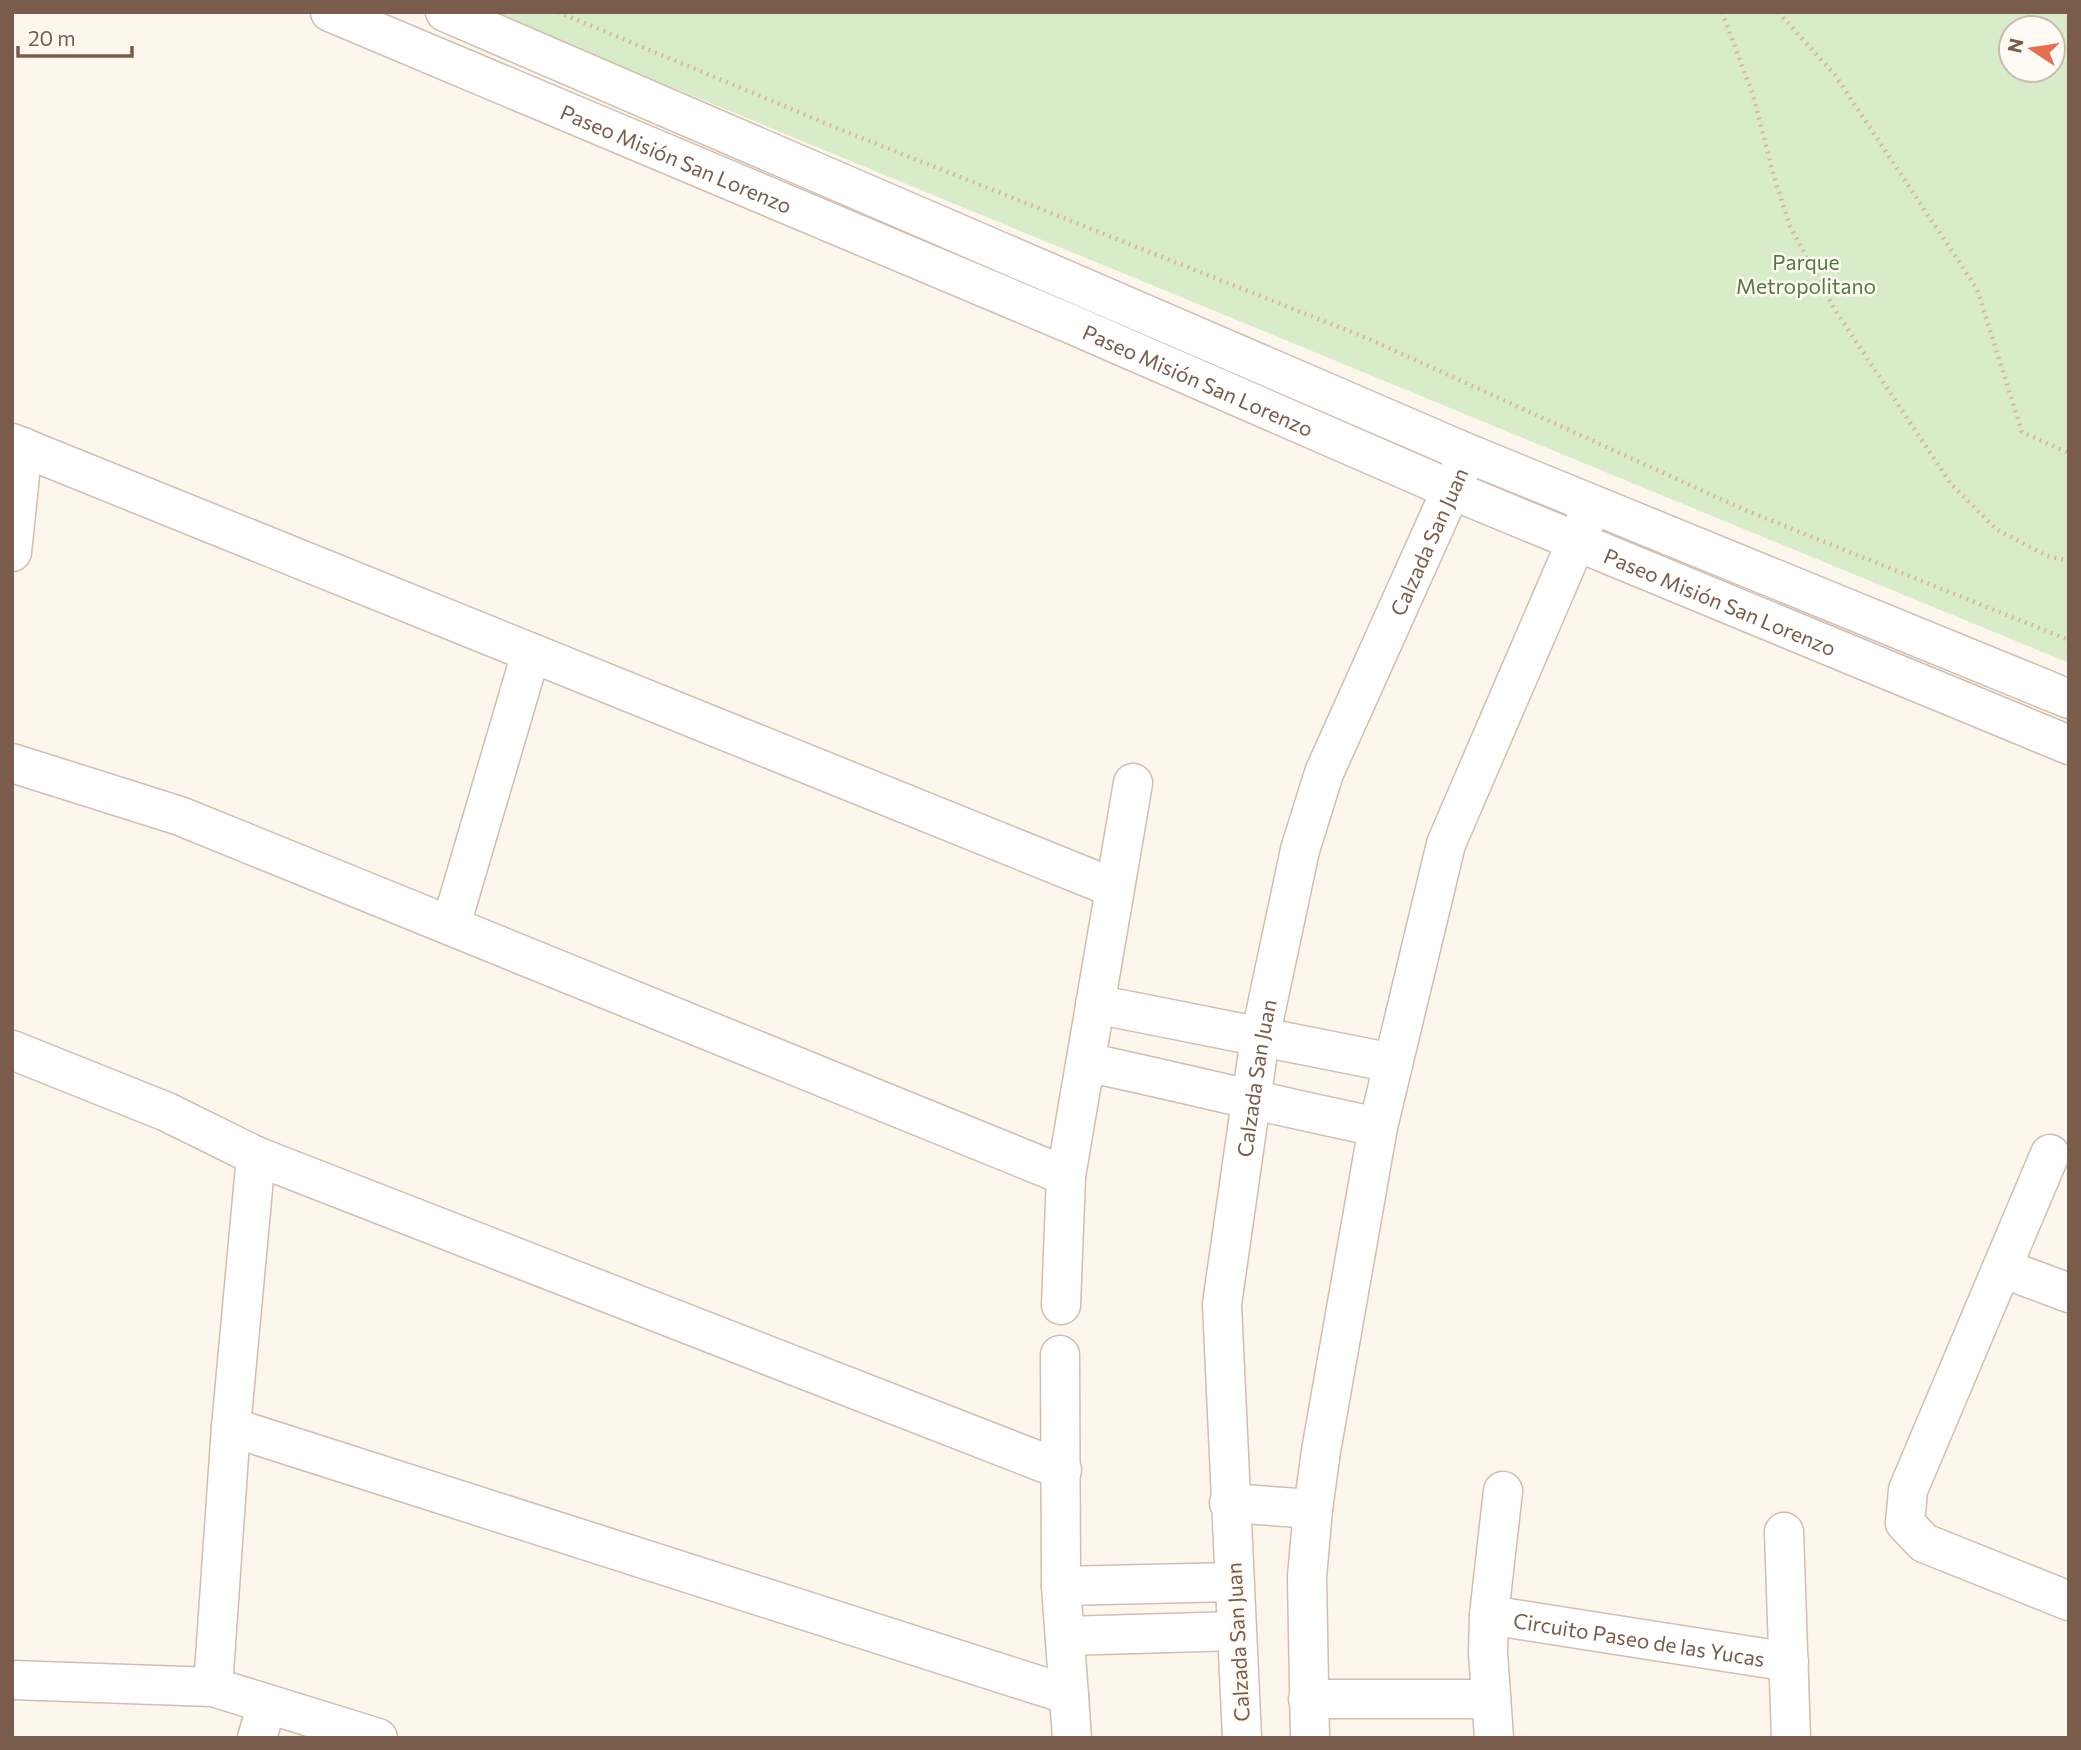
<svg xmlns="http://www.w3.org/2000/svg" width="2081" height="1750" font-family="Commissioner,sans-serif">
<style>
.park{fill:#d8ecc9;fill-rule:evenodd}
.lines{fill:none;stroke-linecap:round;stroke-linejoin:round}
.street-casing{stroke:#d1beb0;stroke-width:41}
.path{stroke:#d9b8a5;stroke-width:4.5;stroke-dasharray:2 5;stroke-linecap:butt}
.street{stroke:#fff;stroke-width:38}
.labels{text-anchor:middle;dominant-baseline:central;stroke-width:5;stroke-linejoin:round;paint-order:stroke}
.street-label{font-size:21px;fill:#7a5c4d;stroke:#fffaf3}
.park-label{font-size:21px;fill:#537a41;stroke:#fffaf3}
</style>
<rect width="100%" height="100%" fill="#fdf6ec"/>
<path class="park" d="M 489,12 L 2069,12 L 2069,663 ZM 2011,28 L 2053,28 L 2053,70 L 2011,70 Z"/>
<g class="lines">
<defs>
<g id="street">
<path id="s1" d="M 330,12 L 1071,324 L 1452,490 L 2069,745"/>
<path d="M 445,12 L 1467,453 L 2069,699"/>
<path d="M 12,443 L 1114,888"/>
<path d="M 12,552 L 23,447"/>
<path d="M 12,763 L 180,816 L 1066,1176"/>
<path d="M 451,925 L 531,653"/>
<path d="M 1095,1004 L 1393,1063"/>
<path d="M 12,1050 L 167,1112 L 256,1156 L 1062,1470"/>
<path d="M 1086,1062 C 1183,1083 1280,1107 1378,1127"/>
<path d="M 2050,1154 L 1908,1490 L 1905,1523 L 1924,1543 L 2069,1601"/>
<path d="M 2002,1268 L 2069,1293"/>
<path d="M 1061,1305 L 1066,1176 L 1133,783"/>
<path d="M 1060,1355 L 1061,1586 L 1072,1738"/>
<path d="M 231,1427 L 1069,1695"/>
<path d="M 1229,1503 L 1313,1509"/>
<path d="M 1784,1532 L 1791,1738"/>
<path d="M 1061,1586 L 1234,1582"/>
<path id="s2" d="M 1489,1615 L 1789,1662"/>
<path d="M 1065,1636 L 1236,1631"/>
<path d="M 12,1680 L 213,1687 L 378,1738"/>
<path d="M 213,1687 L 231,1427 L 256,1156"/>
<path d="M 1308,1699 L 1491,1699"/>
<path d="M 257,1738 L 267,1704"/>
<path id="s3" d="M 1242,1738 L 1222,1304 L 1260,1038 L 1300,850 L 1324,773 L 1461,468"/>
<path d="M 1310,1738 L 1307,1577 L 1313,1509 L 1321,1451 L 1378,1127 L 1446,844 L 1586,519"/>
<path d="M 1494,1738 L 1488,1653 L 1489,1615 L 1503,1491"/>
</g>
</defs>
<use href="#street" class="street-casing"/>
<path class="path" d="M 558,12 L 849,133 L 1369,339 L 1745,510 L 2069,640
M 1722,12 L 1753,95 L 1774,177 L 1790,226 L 1835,310 L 1951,484 L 1996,529 L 2047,556 L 2069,561
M 1778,12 L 1835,75 L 1977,289 L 2022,432 L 2069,453"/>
<use href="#street" class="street"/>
</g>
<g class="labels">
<g class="street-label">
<text stroke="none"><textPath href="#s1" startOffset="376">Paseo Misión San Lorenzo</textPath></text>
<text stroke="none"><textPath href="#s1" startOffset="943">Paseo Misión San Lorenzo</textPath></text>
<text stroke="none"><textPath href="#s3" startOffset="1230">Calzada San Juan</textPath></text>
<text stroke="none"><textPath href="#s1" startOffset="1510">Paseo Misión San Lorenzo</textPath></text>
<text stroke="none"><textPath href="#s3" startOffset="663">Calzada San Juan</textPath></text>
<text stroke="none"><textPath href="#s2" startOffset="152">Circuito Paseo de las Yucas</textPath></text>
<text transform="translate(1237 1642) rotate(-93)">Calzada San Juan</text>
</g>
<g class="park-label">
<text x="1806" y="261">Parque<tspan x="1806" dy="24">Metropolitano</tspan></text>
</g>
</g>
<rect width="2081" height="1750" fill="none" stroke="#7a5c4d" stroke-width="28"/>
<g transform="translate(2032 49) rotate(282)"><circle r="33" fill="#fffaf3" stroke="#cabbb1" stroke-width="2"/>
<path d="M0-5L12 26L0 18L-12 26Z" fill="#e76f51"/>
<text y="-10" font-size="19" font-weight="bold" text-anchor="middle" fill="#7a5c4d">N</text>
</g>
<path d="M18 46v10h114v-10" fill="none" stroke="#7a5c4d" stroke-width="3.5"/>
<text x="28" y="46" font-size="21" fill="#7a5c4d" stroke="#fffaf3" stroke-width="5" paint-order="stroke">20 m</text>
</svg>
